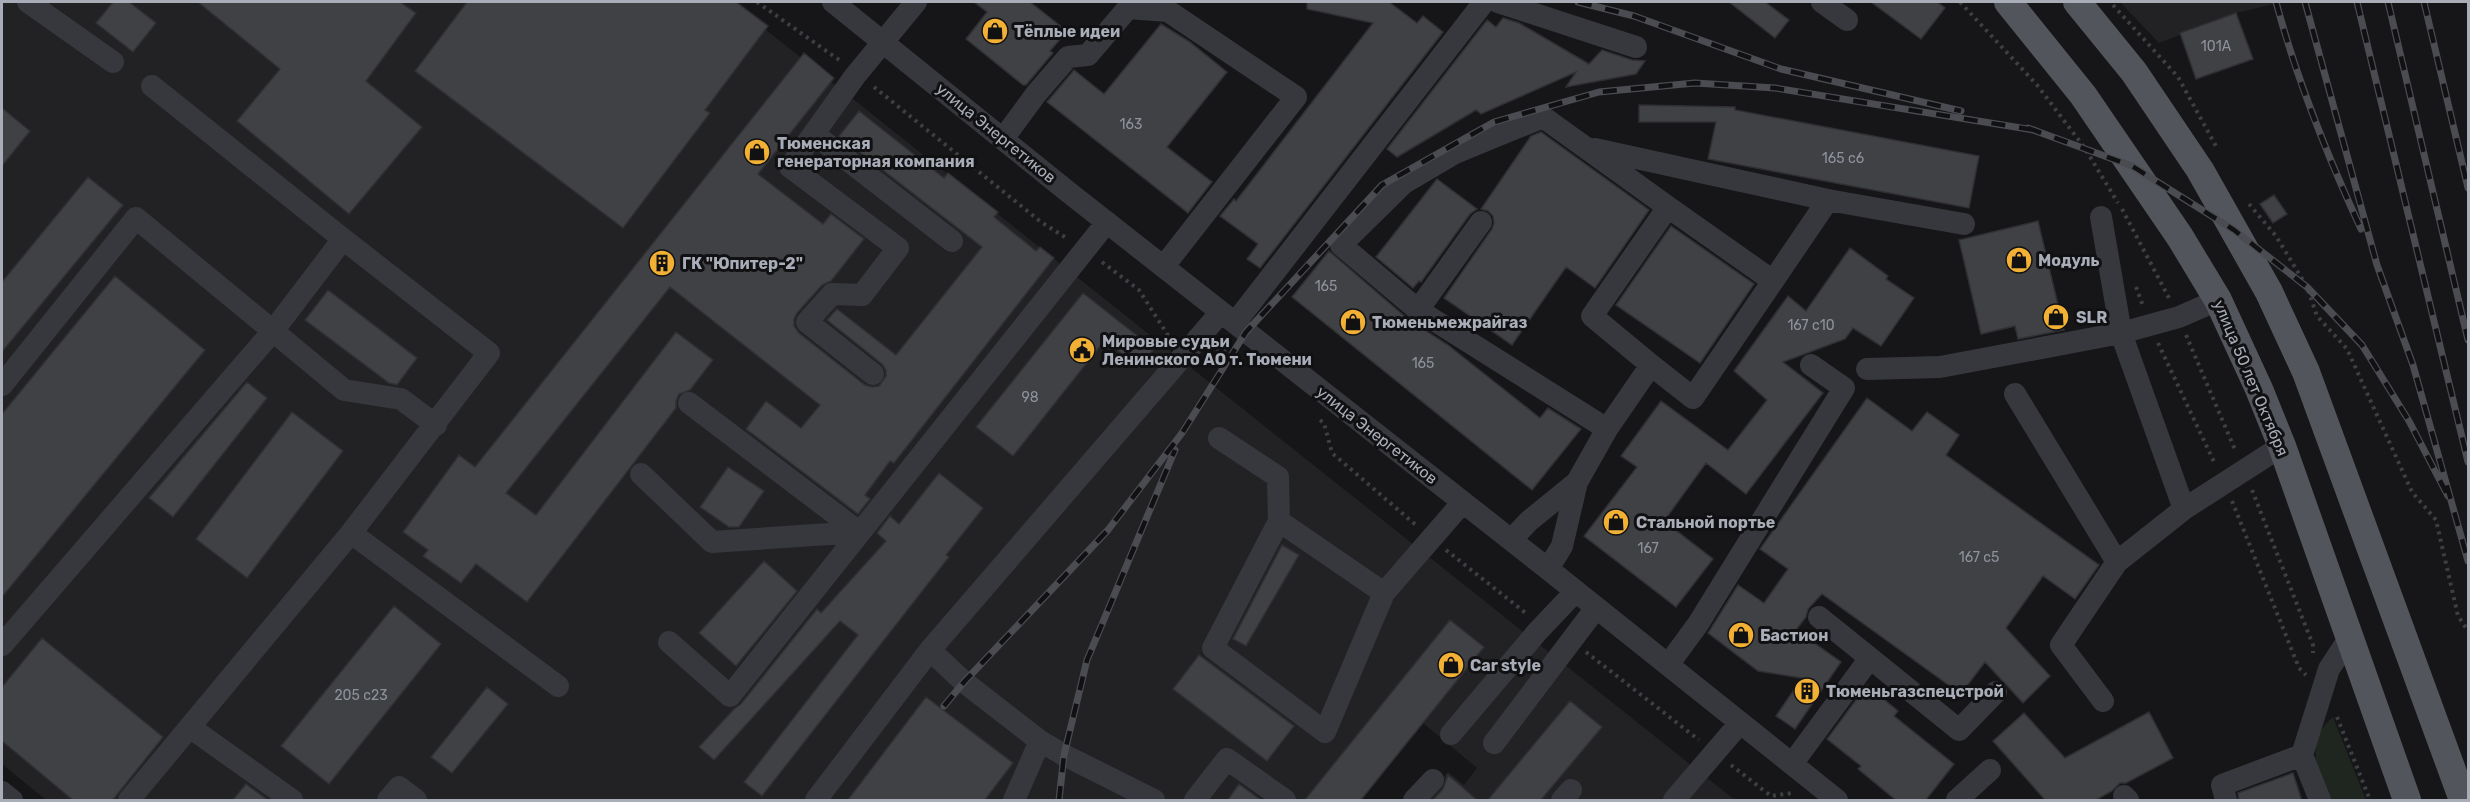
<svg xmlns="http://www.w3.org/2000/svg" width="2470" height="802" font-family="Rubik,sans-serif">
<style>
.built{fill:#222225}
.green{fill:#1e261f}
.building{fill:#404145;stroke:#303034;stroke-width:1.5}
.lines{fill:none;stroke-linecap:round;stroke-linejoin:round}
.path{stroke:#3d3f44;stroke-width:4;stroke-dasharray:3 4.5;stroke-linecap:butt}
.minor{stroke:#37383d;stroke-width:22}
.major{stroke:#53555c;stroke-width:28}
.rail-casing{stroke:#4a4c52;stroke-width:7}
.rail{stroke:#111113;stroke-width:4.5;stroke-dasharray:14;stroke-linecap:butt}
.labels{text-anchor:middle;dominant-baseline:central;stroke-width:6;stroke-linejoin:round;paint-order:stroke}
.number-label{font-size:14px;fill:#8e929b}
.poi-label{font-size:16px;font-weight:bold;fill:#a8adb8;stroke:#111113;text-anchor:start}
.street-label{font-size:16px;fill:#a8adb8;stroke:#111113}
</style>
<rect width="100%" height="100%" fill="#161618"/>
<path class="built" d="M 2,2 L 731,2 L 1735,800 L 1423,800 L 1448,772 L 1464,785 L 1477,768 L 1423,723 L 1360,800 L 46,800 L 2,764 Z
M 2120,2 L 2282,2 L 2236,13 L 2159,43 Z"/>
<path class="green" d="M 2333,717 L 2366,800 L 2329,800 C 2318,769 2303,743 2333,717 Z"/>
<path class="building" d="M 113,2 L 129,2 L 156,23 L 133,52 L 96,23 Z
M 198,2 L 400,2 L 416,13 L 366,81 L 422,127 L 349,214 L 237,121 L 280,69 Z
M 467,2 L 736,2 L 768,26 L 705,110 L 710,113 L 623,228 L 415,71 Z
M 974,2 L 1030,2 L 1067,31 L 1050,51 L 1053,53 L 1026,85 L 1023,85 L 966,39 L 987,12 Z
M 1307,2 L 1389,2 L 1417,23 L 1423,16 L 1443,32 L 1260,268 L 1247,259 L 1258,244 L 1220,216 L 1234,199 L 1236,201 L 1373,23 L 1307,9 Z
M 1729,2 L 1765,2 L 1789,20 L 1775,38 Z
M 1871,2 L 1937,2 L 1945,8 L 1921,39 Z
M 2236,13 L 2253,59 L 2196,79 L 2180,33 Z
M 1503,18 L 1519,23 L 1589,64 L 1602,50 L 1632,60 L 1645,61 L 1636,74 L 1566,87 L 1576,72 L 1481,114 L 1476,110 L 1397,157 L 1387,149 L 1487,20 L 1496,27 Z
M 1161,24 L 1190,42 L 1227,72 L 1167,147 L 1212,182 L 1188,213 L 1047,102 L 1074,70 L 1104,94 Z
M 804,53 L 834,78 L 758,174 L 823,224 L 831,214 L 864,239 L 831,281 L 822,285 L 797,313 L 794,319 L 794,326 L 799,333 L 865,385 L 872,387 L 879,386 L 886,376 L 886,370 L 882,364 L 827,320 L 837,309 L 896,355 L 982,247 L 839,136 L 859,111 L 944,178 L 948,173 L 998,212 L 994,217 L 1036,251 L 1040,247 L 1054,258 L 894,463 L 890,461 L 865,495 L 870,499 L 858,514 L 746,429 L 766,401 L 801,428 L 820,405 L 670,287 L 506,493 L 536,515 L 676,332 L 713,360 L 690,390 L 679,394 L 676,401 L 676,408 L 527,602 L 476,564 L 461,583 L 423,556 L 428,550 L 403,532 L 459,455 L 475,467 Z
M 1639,105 L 1735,107 L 1735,110 L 1979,156 L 1969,208 L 1708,159 L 1716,122 L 1639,122 Z
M 2,108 L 30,131 L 2,166 Z
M 1541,132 L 1649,210 L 1595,288 L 1566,267 L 1512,345 L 1444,298 L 1492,229 L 1494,223 L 1493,216 L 1488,211 L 1481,209 L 1531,136 Z
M 88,177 L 123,205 L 2,352 L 2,282 Z
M 1437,179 L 1477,209 L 1470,214 L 1421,282 L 1419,281 L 1413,288 L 1376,257 Z
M 2274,195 L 2287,214 L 2273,223 L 2260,204 Z
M 2038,221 L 2064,330 L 2018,339 L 2015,326 L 1981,334 L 1959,240 Z
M 1671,226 L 1754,284 L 1700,363 L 1616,305 Z
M 1850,248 L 1888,276 L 1886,279 L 1914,298 L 1881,346 L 1853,328 L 1845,339 L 1783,362 L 1823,393 L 1746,494 L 1706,463 L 1664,521 L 1713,559 L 1676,607 L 1584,536 L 1637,467 L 1621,456 L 1661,401 L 1728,450 L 1767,400 L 1734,371 L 1788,296 L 1806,311 Z
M 1329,251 L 1409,320 L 1448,345 L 1540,418 L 1548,408 L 1581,429 L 1532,490 L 1292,297 Z
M 115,276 L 205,350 L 2,597 L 2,414 Z
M 328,290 L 417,358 L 397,385 L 389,383 L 305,320 Z
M 1083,293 L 1154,349 L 1139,368 L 1105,340 L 1013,456 L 976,427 Z
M 247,382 L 267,398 L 173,517 L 149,498 Z
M 1867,398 L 1912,431 L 1927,412 L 1959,435 L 1946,455 L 2099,565 L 2075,599 L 2043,576 L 2006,628 L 2050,676 L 2023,703 L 1985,662 L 1961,694 L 1822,594 L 1808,609 L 1806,617 L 1796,630 L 1841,662 L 1795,729 L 1776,716 L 1802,678 L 1758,671 L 1708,633 L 1738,585 L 1764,603 L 1788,569 L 1760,549 Z
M 292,412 L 343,451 L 247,578 L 196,539 Z
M 728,467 L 764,491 L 739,527 L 729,527 L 700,507 Z
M 939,473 L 983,508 L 946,555 L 949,557 L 762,796 L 744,782 L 858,635 L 840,621 L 714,760 L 699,747 L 734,709 L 741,704 L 817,609 L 821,613 L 886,541 L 877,533 L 890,516 L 899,524 Z
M 1282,545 L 1299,555 L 1246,646 L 1233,639 Z
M 764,561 L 797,591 L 736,666 L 699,633 Z
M 394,606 L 441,644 L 329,784 L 281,746 Z
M 1450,620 L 1484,647 L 1360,801 L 1304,801 Z
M 42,638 L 163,737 L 112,801 L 74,801 L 2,741 L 2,687 Z
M 1199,655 L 1294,726 L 1267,761 L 1173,689 Z
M 1867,685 L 1898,711 L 1894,716 L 1954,764 L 1925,801 L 1897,801 L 1858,769 L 1861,766 L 1827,739 Z
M 487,687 L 508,704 L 452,773 L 431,757 Z
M 926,697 L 1013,763 L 984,801 L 847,801 Z
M 1570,701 L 1602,727 L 1540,801 L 1487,801 Z
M 2149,712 L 2173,758 L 2126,783 L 2120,783 L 2112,791 L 2094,801 L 2046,801 L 1993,741 L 2024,713 L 2065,758 Z
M 2293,773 L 2302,801 L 2239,801 L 2238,793 Z
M 1448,775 L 1461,786 L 1478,801 L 1432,801 L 1443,789 Z
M 246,784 L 269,801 L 232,801 Z
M 1239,784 L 1262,801 L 1227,801 Z"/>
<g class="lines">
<path class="path" d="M 757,2 L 842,62
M 1960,2 L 2037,85 L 2084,147 L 2118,203
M 2113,5 L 2178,77 L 2217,148
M 874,87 L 1041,222 L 1068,239
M 2249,204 L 2276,236 L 2307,287 L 2317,316 L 2347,349 L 2412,492 L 2436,520 L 2458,616 L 2468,631
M 2122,209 L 2169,298
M 1102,262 L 1139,290 L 1171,340
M 2136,287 L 2143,306
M 2186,335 L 2236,452
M 2158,343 L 2215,464
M 1216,349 L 1235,351
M 1320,420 L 1324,423 L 1332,453 L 1417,526
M 2252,490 L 2313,645 L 2313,653
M 2232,501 L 2299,668 L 2306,675
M 1446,550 L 1527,614
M 1586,652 L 1699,740
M 2337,717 L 2370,800
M 1731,765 L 1771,796 L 1793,793"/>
<path class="minor" d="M 28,2 L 113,62
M 833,2 L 1067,191 L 1548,569 L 1837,800
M 1498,2 L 1636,47
M 1822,2 L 1847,20
M 152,86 L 343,239
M 814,134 L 952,241
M 1003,139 L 1036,94 L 1068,57 L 1088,55 L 1128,8 L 1168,11 L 1296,97 L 1164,266
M 1595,149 L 1828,200
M 2101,217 L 2121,333 L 2179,317 L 2218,300
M 1481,222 L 1418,310 L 1607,429
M 1773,281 L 1828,200 L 1964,224
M 1418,310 L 1341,245 L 1404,183 L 1455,153 L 1543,117 L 1668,207
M 1235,323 L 1484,2
M 1867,369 L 1940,367 L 2121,333 L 2184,509 L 2282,446
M 873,374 L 807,322 L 832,294 L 862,295 L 898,248 L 790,167 L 855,76 L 916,2
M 2,385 L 136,218 L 273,331 L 343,239 L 489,353 L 351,533 L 129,800
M 2015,394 L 2117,562 L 2184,509
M 1219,438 L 1278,477 L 1279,521
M 641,474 L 712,542 L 859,532 L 689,403
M 351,533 L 558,686
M 1511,540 L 1529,521 L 1577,482
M 1548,569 L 1562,546 L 1577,482 L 1607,429 L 1651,365 L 1693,398 L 1773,281 L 1668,207 L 1592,316 L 1651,365
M 1384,593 L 1325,732 L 1213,648 L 1279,521 L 1384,593 L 1463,502
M 1819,617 L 1870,658
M 669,642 L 730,696 L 1107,222
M 2,645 L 273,331 L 344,390 L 401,399 L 436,425
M 1668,665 L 1698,624 L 1844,388 L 1811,365
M 2103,701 L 2061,645 L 2117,562
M 191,728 L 292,800
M 1451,734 L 1538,631 L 1576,591
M 1040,741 L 1064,755 L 1154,800
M 1494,743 L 1596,608
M 1792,764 L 1870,658 L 1959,730 L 1996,692
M 2,792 L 12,800
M 2124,796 L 2128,800
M 388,800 L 399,787 L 416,800
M 816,800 L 930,650
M 1014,800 L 1040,741 L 964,682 L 930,650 L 1221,312
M 1195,800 L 1227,759 L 1285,800
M 1414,800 L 1433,780
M 1562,800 L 1571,790
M 1674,800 L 1740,723
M 1957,800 L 1990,770
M 2226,800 L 2222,785 L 2302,755
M 2320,800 L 2302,755 L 2329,669 L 2350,637"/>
<path class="major" d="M 2008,2 L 2083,95 L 2180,237 L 2218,300 L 2259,389 L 2282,446 L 2407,800
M 2077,2 L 2134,72 L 2200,170 L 2269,292 L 2306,372 L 2463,800"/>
<defs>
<path id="rail" d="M 1578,2 L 1634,16 L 1781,69 L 1961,111
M 2276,2 C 2297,80 2327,155 2361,229
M 2305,2 L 2377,265 L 2413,365 L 2468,561
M 2357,2 L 2468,462
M 2388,2 L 2468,340
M 2424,2 L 2468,188
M 2028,128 L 2132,166 L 2234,230 L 2307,287 L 2362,345 L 2409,421 L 2448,496
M 944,706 L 964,682 L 1108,530 L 1182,433 L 1246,332 L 1382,185 L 1494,122 L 1599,92 L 1695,83 L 1775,88 L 2034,130
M 1059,800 L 1064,755 L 1087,660 L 1175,450"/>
</defs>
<use href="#rail" class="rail-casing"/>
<use href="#rail" class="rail"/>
</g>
<defs>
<symbol id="shop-disc" viewBox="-11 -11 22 22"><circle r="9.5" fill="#f2b134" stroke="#111113"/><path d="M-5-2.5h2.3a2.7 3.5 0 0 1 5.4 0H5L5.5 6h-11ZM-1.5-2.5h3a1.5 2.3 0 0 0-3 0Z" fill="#111"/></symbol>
<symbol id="building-disc" viewBox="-11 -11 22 22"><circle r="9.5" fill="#f2b134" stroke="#111113"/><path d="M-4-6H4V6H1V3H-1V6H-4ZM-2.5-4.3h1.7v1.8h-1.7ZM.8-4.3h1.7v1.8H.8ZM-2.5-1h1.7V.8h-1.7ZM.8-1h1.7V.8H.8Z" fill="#111"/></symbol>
<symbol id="civic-disc" viewBox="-11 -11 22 22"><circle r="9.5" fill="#f2b134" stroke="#111113"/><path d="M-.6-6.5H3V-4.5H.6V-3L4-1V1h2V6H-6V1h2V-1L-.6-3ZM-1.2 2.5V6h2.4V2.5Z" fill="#111"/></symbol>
</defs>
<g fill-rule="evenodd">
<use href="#shop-disc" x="980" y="16" width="30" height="30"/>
<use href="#shop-disc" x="742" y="137" width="30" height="30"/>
<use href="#shop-disc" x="2004" y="245" width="30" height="30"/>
<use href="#building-disc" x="647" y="248" width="30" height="30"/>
<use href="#shop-disc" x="2041" y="302" width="30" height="30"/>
<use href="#shop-disc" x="1338" y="307" width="30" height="30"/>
<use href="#civic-disc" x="1067" y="335" width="30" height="30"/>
<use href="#shop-disc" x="1601" y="507" width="30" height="30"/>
<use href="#shop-disc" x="1726" y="620" width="30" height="30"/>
<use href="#shop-disc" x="1436" y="650" width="30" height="30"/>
<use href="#building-disc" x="1792" y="676" width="30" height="30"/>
</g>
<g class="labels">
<g class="number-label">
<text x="2216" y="46">101А</text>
<text x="1131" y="124">163</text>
<text x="1843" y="158">165 с6</text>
<text x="1326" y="286">165</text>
<text x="1811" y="325">167 с10</text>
<text x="1423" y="363">165</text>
<text x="1030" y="397">98</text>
<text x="1648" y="548">167</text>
<text x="1979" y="557">167 с5</text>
<text x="361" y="695">205 с23</text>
</g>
<g class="poi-label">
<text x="1014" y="31">Тёплые идеи</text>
<text x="777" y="143">Тюменская<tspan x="777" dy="18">генераторная компания</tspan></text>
<text x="2038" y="260">Модуль</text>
<text x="682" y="263">ГК "Юпитер-2"</text>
<text x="2076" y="317">SLR</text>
<text x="1372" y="322">Тюменьмежрайгаз</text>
<text x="1102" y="341">Мировые судьи<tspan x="1102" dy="18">Ленинского АО т. Тюмени</tspan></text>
<text x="1636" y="522">Стальной портье</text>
<text x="1760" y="635">Бастион</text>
<text x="1470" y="665">Car style</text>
<text x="1826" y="691">Тюменьгазспецстрой</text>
</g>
<g class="street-label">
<text transform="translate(996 133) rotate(39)">улица Энергетиков</text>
<text transform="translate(2251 378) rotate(67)">улица 50 лет Октября</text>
<text transform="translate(1377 435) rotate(38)">улица Энергетиков</text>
</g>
</g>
<rect width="2470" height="802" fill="none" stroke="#a8adb8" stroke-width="6"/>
</svg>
